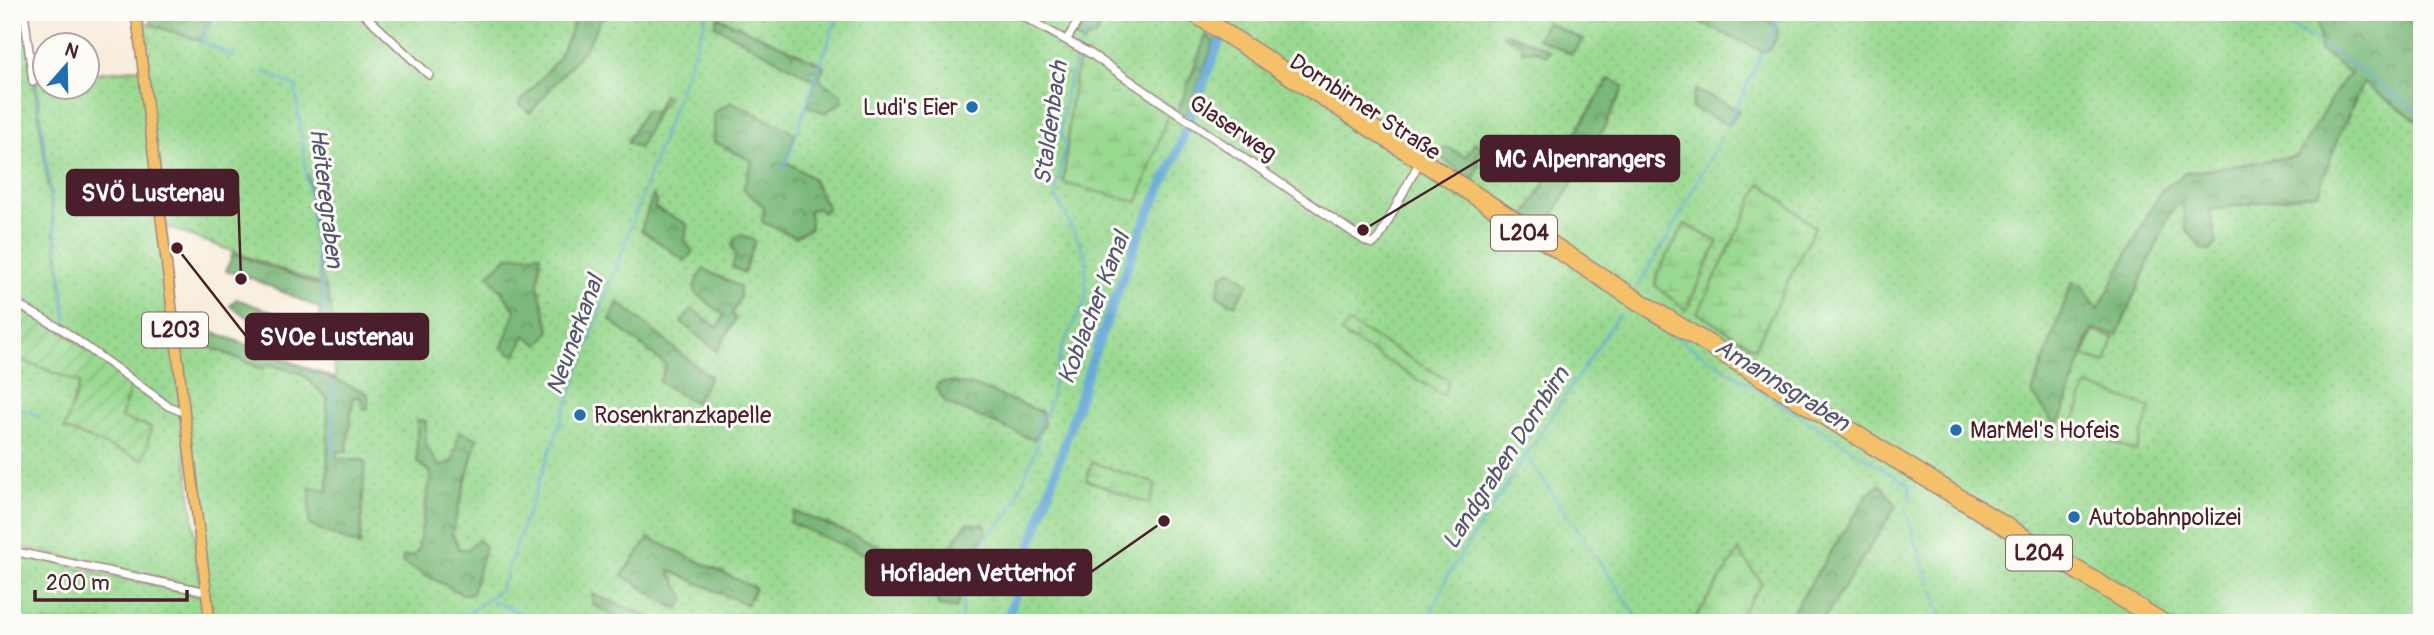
<svg xmlns="http://www.w3.org/2000/svg" width="2434" height="635" font-family="Pangolin,sans-serif">
<style>
.grass{fill:url(#grass-dots);stroke:#727c5e;stroke-width:2}
.forest{fill:url(#forest-crowns);stroke:#626c52;stroke-width:2}
.wetland{fill:url(#wetland-marsh);stroke:#727c5e;stroke-width:2}
.garden{fill:url(#garden-furrows);stroke:#727c5e;stroke-width:2}
.pitch{fill:#99d990;stroke:#727c5e;stroke-width:2}
.lines{fill:none;stroke-linecap:round;stroke-linejoin:round}
.stream{stroke:#63a8d9;stroke-width:2}
.river{stroke:#63a8d9;stroke-width:9}
.minor-casing{stroke:#a18683;stroke-width:10}
.major-casing{stroke:#a18683;stroke-width:12}
.highway-casing{stroke:#a18683;stroke-width:13}
.minor{stroke:#fff;stroke-width:7}
.major{stroke:#f4c16a;stroke-width:9}
.highway{stroke:#f4c16a;stroke-width:10}
.poi-dot{fill:#1f6fb2;stroke:#fdfcf7;stroke-width:2.5}
.labels{text-anchor:middle;dominant-baseline:central;stroke-width:6;stroke-linejoin:round;paint-order:stroke}
.shield{fill:#fdfcf7;stroke:#806168;stroke-width:2}
.shield-label{font-size:21px;font-weight:bold;fill:#4a1f2b}
.poi-label{font-size:23px;fill:#4a1f2b;stroke:#fdfcf7;text-anchor:start}
.street-label{font-size:23px;fill:#4a1f2b;stroke:#fdfcf7}
.water-label{font-size:24px;font-style:italic;fill:#545671;stroke:#fdfcf7}
.leader{fill:none;stroke:#4a1f2b;stroke-width:2.5}
.callout-dot{fill:#4a1f2b;stroke:#fdfcf7;stroke-width:2.5}
.callout{fill:#4a1f2b;stroke:#4a1f2b;stroke-width:2.5}
.callout-label{font-size:24px;text-anchor:middle;font-weight:bold;fill:#fff}
</style>
<defs>
<pattern id="grass-dots" width="8" height="8" patternUnits="userSpaceOnUse" patternTransform="scale(1.75)"><rect width="8" height="8" fill="#99d990"/><path d="M2 2h.1M6 6h.1" fill="none" stroke="#85ba7c" stroke-width="1.8" stroke-linecap="round"/></pattern>
<pattern id="forest-crowns" width="20" height="18" patternUnits="userSpaceOnUse" patternTransform="scale(1.75)"><rect width="20" height="18" fill="#7ab97a"/><path d="M2 6a3 3 0 1 1 6 0M12 15a3 3 0 1 1 6 0" fill="none" stroke="#669664"/></pattern>
<pattern id="wetland-marsh" width="20" height="14" patternUnits="userSpaceOnUse" patternTransform="scale(1.75)"><rect width="20" height="14" fill="#99d990"/><path d="M1 5h8M5 5V1M11 12h8M15 12V8" fill="none" stroke="#85ba7c"/></pattern>
<pattern id="garden-furrows" width="10" height="10" patternUnits="userSpaceOnUse" patternTransform="scale(1.75)"><rect width="10" height="10" fill="#99d990"/><path d="M-1 1l2-2M0 10L10 0M9 11l2-2" fill="none" stroke="#85ba7c"/></pattern>
</defs>
<rect width="100%" height="100%" fill="#fdfcf7"/>
<filter id="ink" filterUnits="userSpaceOnUse"><feTurbulence type="fractalNoise" baseFrequency=".0143" numOctaves="2"/><feDisplacementMap in="SourceGraphic" scale="14" xChannelSelector="R" yChannelSelector="G"/><feConvolveMatrix kernelMatrix="1 2 1 2 8 2 1 2 1" color-interpolation-filters="sRGB"/></filter>
<filter id="wash" filterUnits="userSpaceOnUse"><feTurbulence type="fractalNoise" baseFrequency=".00686" numOctaves="4" result="noise"/><feDisplacementMap in="SourceGraphic" scale="28" xChannelSelector="R" yChannelSelector="G"/><feGaussianBlur stdDeviation="1.57" result="paint"/><feColorMatrix in="noise" values="0 0 0 0 0 0 0 0 0 0 0 0 0 0 0 0 0 1.4 0 .05"/><feComposite in="paint" operator="in"/></filter>
<g filter="url(#wash)">
<rect width="100%" height="100%" fill="#f8eddb"/>
<path class="grass" d="M 215,12 L 1228,12 L 1217,38 L 1221,40 L 1234,12 L 2422,12 L 2422,615 L 2412,619 L 2333,623 L 212,623 L 177,318 L 336,379 L 308,174 L 320,284 L 165,226 L 180,401 L 201,588 L 12,545 L 12,356 L 80,383 L 64,429 L 121,418 L 132,381 L 12,301 L 12,15 L 25,14 L 65,309 L 34,65 L 45,64 L 46,88 L 88,88 L 88,74 L 143,68 L 140,21 L 201,41 Z
M 12,553 L 203,596 L 206,623 L 12,623 Z"/>
<path class="forest" d="M 147,12 L 187,21 L 191,12 L 215,12 L 201,41 L 152,25 Z
M 579,12 L 605,12 L 587,46 L 530,113 L 519,104 L 558,59 Z
M 1089,12 L 1097,12 L 1092,21 L 1100,27 L 1095,37 L 1086,39 L 1083,45 L 1075,35 Z
M 1676,12 L 1742,12 L 1776,23 L 1778,35 L 1769,50 L 1762,51 Z
M 2322,12 L 2400,12 L 2422,28 L 2422,124 L 2363,83 L 2337,140 L 2318,193 L 2210,210 L 2217,243 L 2210,251 L 2201,249 L 2186,228 L 2182,201 L 2171,211 L 2117,335 L 2092,329 L 2061,419 L 2054,424 L 2032,393 L 2072,282 L 2081,284 L 2098,310 L 2160,192 L 2185,173 L 2297,156 L 2341,83 L 2351,74 L 2320,50 L 2318,23 Z
M 718,17 L 824,65 L 819,80 L 841,94 L 843,101 L 825,113 L 807,105 L 815,83 L 813,79 L 715,26 Z
M 1546,22 L 1584,40 L 1571,54 L 1538,38 Z
M 1508,33 L 1549,50 L 1547,56 L 1535,50 L 1522,51 L 1522,45 L 1503,35 Z
M 1206,35 L 1214,42 L 1187,115 L 1179,109 Z
M 1609,79 L 1624,86 C 1603,135 1574,181 1545,228 L 1526,214 Z
M 1695,90 L 1739,110 L 1729,125 L 1691,108 Z
M 663,94 L 667,97 L 665,104 L 660,106 L 639,148 L 627,142 L 645,110 L 655,113 Z
M 732,102 L 795,133 L 787,162 L 812,178 L 828,208 L 823,213 L 817,208 L 809,211 L 811,228 L 795,237 L 762,222 L 764,207 L 743,189 L 752,161 L 714,142 L 714,112 Z
M 1475,142 L 1481,147 L 1475,160 L 1480,164 L 1473,181 L 1438,155 L 1443,149 L 1449,148 L 1466,157 Z
M 653,195 L 656,201 L 655,208 L 687,224 L 685,242 L 693,251 L 685,261 L 641,230 Z
M 742,235 L 755,241 L 744,273 L 732,267 L 736,256 L 732,247 L 735,238 Z
M 233,253 L 326,288 L 333,321 L 387,339 L 411,360 L 333,336 L 325,358 L 302,351 L 230,306 L 236,299 L 321,330 L 319,308 L 249,277 L 226,271 Z
M 541,254 L 538,285 L 550,331 L 539,345 L 525,335 L 516,356 L 502,348 L 515,310 L 488,274 L 509,256 Z
M 703,269 L 740,287 L 740,298 L 732,314 L 736,319 L 717,351 L 681,322 L 692,309 L 718,328 L 724,315 L 696,293 L 694,286 Z
M 1231,270 L 1249,283 L 1235,305 L 1217,296 L 1222,275 Z
M 618,302 L 710,377 L 695,403 L 659,382 L 666,365 L 610,320 Z
M 193,324 L 368,393 L 368,408 L 363,409 L 361,397 L 353,397 L 347,451 L 337,451 L 337,458 L 365,461 L 360,546 L 309,525 L 310,487 L 328,491 L 327,398 L 302,374 L 269,364 L 262,369 L 196,341 Z
M 951,382 L 979,387 L 1042,412 L 1044,425 L 1034,440 L 946,403 L 936,388 L 938,383 Z
M 417,420 L 426,421 L 426,445 L 440,467 L 453,460 L 459,431 L 477,438 L 452,533 L 459,549 L 468,549 L 478,540 L 485,547 L 472,594 L 462,594 L 402,563 L 403,557 L 412,556 L 418,550 L 431,473 L 417,462 Z
M 1880,484 L 1897,505 L 1821,623 L 1785,623 L 1868,494 Z
M 794,511 L 950,574 L 952,545 L 967,523 L 985,525 L 987,532 C 977,546 965,559 962,576 C 960,589 962,598 956,609 L 938,606 L 936,584 L 790,523 Z
M 649,538 L 755,588 L 747,605 L 669,570 L 685,599 L 678,610 L 622,575 Z
M 592,594 L 664,623 L 611,623 L 614,616 L 592,604 Z"/>
<path class="wetland" d="M 1081,54 L 1168,114 L 1138,202 L 1063,183 C 1070,139 1067,98 1081,54 Z
M 1761,183 L 1815,227 L 1755,348 L 1698,313 Z
M 1685,224 L 1718,242 L 1686,310 L 1655,285 L 1657,274 Z
M 1349,323 L 1449,381 L 1443,395 L 1341,333 Z
M 1092,462 L 1156,484 L 1149,504 L 1086,480 Z
M 1739,551 L 1762,583 L 1734,623 L 1692,623 Z"/>
<path class="garden" d="M 12,302 L 45,319 L 132,381 L 121,418 L 151,427 L 144,460 L 64,429 L 80,383 L 12,356 Z"/>
<path class="pitch" d="M 2093,331 L 2114,338 L 2106,363 L 2084,356 Z
M 2087,385 L 2151,408 L 2136,451 L 2072,428 Z"/>
<g class="lines">
<path class="stream" d="M 215,12 L 201,41 L 234,57
M 2266,12 L 2317,41
M 1082,44 L 1098,12
M 2323,45 L 2422,114
M 263,71 L 295,86 L 329,350
M 36,84 L 40,112
M 41,119 L 45,147
M 1727,126 L 1782,12
M 45,153 L 49,180
M 784,169 L 839,12
M 49,185 L 53,216
M 54,220 L 58,252
M 59,257 L 67,323
M 1637,287 L 1669,235 L 1721,137
M 1625,305 L 1909,485 L 1911,500
M 154,392 L 169,403
M 12,406 L 39,416
M 333,456 L 333,381
M 1527,457 L 1642,623
M 1905,510 L 1930,583
M 1932,588 L 1944,623
M 492,601 L 546,623
M 425,623 L 467,614 L 500,590 L 708,12
M 960,623 L 969,568 L 980,545 L 1011,512 L 1038,443 L 1037,422 L 1047,414 L 1062,347 L 1086,300 L 1086,255 L 1055,195 L 1065,147 L 1061,131 L 1066,92 L 1078,50
M 1427,623 L 1449,573 L 1619,314"/>
<path class="river" d="M 1006,623 L 1090,366 L 1141,230 L 1175,158 L 1231,12"/>
</g>
</g>
<g filter="url(#ink)">
<g class="lines">
<defs>
<path id="minor" d="M 24,12 L 33,82
M 362,12 L 429,75
M 1015,12 L 1091,54 L 1367,242 L 1373,244 L 1379,238 L 1421,159
M 1067,39 L 1084,12
M 12,301 L 63,330 L 168,406 L 185,413
M 12,551 L 207,592"/>
<path id="major" d="M 136,12 L 210,623
M 1185,12 L 1630,301 L 2155,623
M 1200,12 L 1635,294 L 2171,623"/>
<path id="highway" d="M 2417,623 L 2422,622"/>
</defs>
<use href="#minor" class="minor-casing"/>
<use href="#major" class="major-casing"/>
<use href="#highway" class="highway-casing"/>
<use href="#minor" class="minor"/>
<use href="#major" class="major"/>
<use href="#highway" class="highway"/>
</g>
</g>
<g class="poi-dot">
<circle cx="972" cy="107" r="7"/>
<circle cx="580" cy="415" r="7"/>
<circle cx="1956" cy="430" r="7"/>
<circle cx="2074" cy="517" r="7"/>
</g>
<g class="labels">
<g class="shield">
<rect x="1491" y="215.5" width="66" height="35" rx="5"/>
<rect x="142" y="312.5" width="66" height="35" rx="5"/>
<rect x="2006" y="535.5" width="66" height="35" rx="5"/>
</g>
<g class="shield-label">
<text x="1524" y="233">L204</text>
<text x="175" y="330">L203</text>
<text x="2039" y="553">L204</text>
</g>
<g class="poi-label">
<text x="958" y="107" text-anchor="end">Ludi's Eier</text>
<text x="594" y="415">Rosenkranzkapelle</text>
<text x="1970" y="430">MarMel's Hofeis</text>
<text x="2088" y="517">Autobahnpolizei</text>
</g>
<g class="street-label">
<text transform="translate(1365 107) rotate(33)">Dornbirner Straße</text>
<text transform="translate(1233 128) rotate(34)">Glaserweg</text>
</g>
<g class="water-label">
<text transform="translate(1051 123) rotate(-82)">Staldenbach</text>
<text transform="translate(326 198) rotate(83)">Heiteregraben</text>
<text transform="translate(1094 308) rotate(-69)">Koblacher Kanal</text>
<text transform="translate(575 335) rotate(-70)">Neunerkanal</text>
<text transform="translate(1782 385) rotate(32)">Amannsgraben</text>
<text transform="translate(1506 458) rotate(-57)">Landgraben Dornbirn</text>
</g>
</g>
<path class="leader" d="M1363 230L1481 159M241 279L238 193M177 248L246 336M1164 521L1091 572"/>
<g class="callout-dot">
<circle cx="1363" cy="230" r="7"/>
<circle cx="241" cy="279" r="7"/>
<circle cx="177" cy="248" r="7"/>
<circle cx="1164" cy="521" r="7"/>
</g>
<g class="callout">
<rect x="1481" y="136" width="198" height="45" rx="7"/>
<rect x="67" y="170" width="171" height="45" rx="7"/>
<rect x="246" y="314" width="182" height="45" rx="7"/>
<rect x="866" y="550" width="225" height="45" rx="7"/>
</g>
<g class="callout-label">
<text x="1580" y="167">MC Alpenrangers</text>
<text x="153" y="201">SVÖ Lustenau</text>
<text x="337" y="345">SVOe Lustenau</text>
<text x="978" y="581">Hofladen Vetterhof</text>
</g>
<rect width="2434" height="635" fill="none" stroke="#fdfcf7" stroke-width="42"/>
<g transform="translate(66 66) rotate(20)"><circle r="33" fill="#fdfcf7" stroke="#b5a4a5" stroke-width="2"/>
<path d="M0-5L12 26L0 18L-12 26Z" fill="#1f6fb2"/>
<text y="-10" font-size="19" font-weight="bold" text-anchor="middle" fill="#4a1f2b">N</text>
</g>
<path d="M35 590v10h152v-10" fill="none" stroke="#4a1f2b" stroke-width="3.5"/>
<text x="46" y="590" font-size="21" fill="#4a1f2b" stroke="#fdfcf7" stroke-width="5" paint-order="stroke">200 m</text>
</svg>
